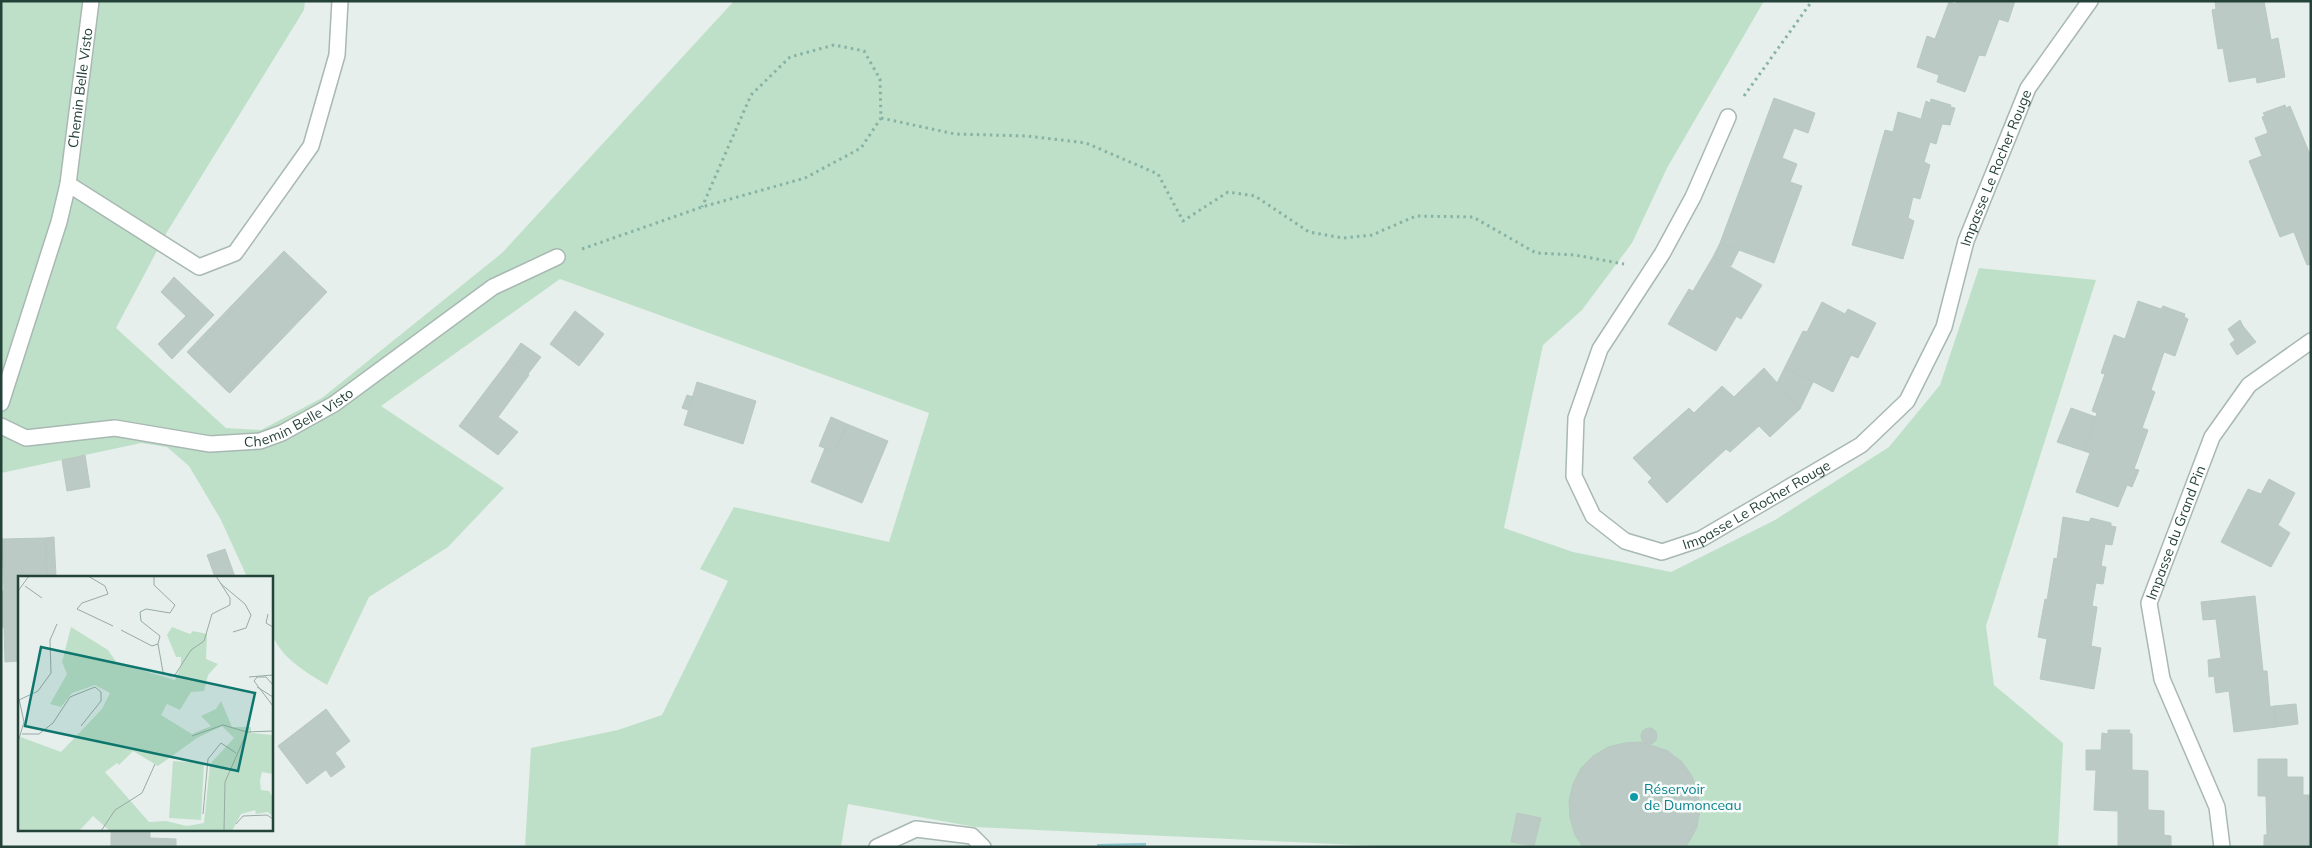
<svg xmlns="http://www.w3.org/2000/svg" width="2312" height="848" font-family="Mulish,sans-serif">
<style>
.green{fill:#bfe0c8}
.water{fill:#8ec9d4}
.building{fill:#bbcac4;stroke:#b8c9c2}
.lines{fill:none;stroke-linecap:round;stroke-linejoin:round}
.lane-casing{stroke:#a8b8b2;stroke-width:18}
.street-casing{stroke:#a8b8b2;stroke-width:18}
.path{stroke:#86b3a5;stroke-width:3;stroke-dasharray:2.5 4;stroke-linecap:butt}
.lane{stroke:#fff;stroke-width:15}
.street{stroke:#fff;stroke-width:15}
.culture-dot{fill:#0f9aa8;stroke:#f7fbf9;stroke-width:2}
.labels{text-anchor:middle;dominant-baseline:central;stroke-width:5;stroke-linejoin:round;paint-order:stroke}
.street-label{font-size:14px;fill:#24423a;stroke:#f7fbf9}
.culture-label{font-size:14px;fill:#0d838f;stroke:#f7fbf9;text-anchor:start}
.inset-road{fill:none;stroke:#98aaa4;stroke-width:1}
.view{fill:#0f766e;fill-opacity:0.15;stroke:#0f766e;stroke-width:2.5}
.inset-edge{fill:none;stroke:#24423a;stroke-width:2.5}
</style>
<rect width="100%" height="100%" fill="#e6efeb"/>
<path class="green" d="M 1,1 L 305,1 L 304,10 L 167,232 L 116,328 L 226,428 L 261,430 L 322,398 L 502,253 L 734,1 L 1764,1 L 1667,168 L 1632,243 L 1582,310 L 1543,345 L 1504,528 L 1573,552 L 1671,572 L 1775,520 L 1889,447 L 1940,385 L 1979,268 L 2096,280 L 1986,626 L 1994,685 L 2063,743 L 2058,847 L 1399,847 L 975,827 L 848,804 L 841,847 L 525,847 L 531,748 L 618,730 L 662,715 L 728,581 L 700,569 L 734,507 L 889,542 L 929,413 L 560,279 L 381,406 L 504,488 L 448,547 L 369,597 L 327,685 C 305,671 276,656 271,628 C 268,612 271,593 271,577 L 247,577 L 221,520 L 189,466 L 167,447 L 141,443 L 1,473 Z"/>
<path class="water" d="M 1146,843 L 1146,847 L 1097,847 L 1097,844 Z"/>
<path class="building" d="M 1957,1 L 2015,1 L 2008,22 L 1999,19 L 1985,56 L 1979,55 L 1965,92 L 1937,82 L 1939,75 L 1917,67 L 1927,36 L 1935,39 L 1949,2 L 1956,4 Z
M 2215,1 L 2266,1 L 2264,1 L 2271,40 L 2278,38 L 2285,77 L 2257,83 L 2256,77 L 2229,82 L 2223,48 L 2218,49 L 2212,10 L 2216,9 Z
M 1774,98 L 1815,113 L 1808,133 L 1794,128 L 1782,158 L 1797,164 L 1790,182 L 1802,186 L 1774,263 L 1720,243 Z
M 1931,99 L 1951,105 L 1950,107 L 1955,108 L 1950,125 L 1942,124 L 1936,144 L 1930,142 L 1924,162 L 1930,165 L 1920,199 L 1913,197 L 1908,218 L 1914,221 L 1903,259 L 1852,245 L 1885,130 L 1893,132 L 1898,112 L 1921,119 L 1926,101 L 1930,103 Z
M 2285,105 L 2286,108 L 2290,106 L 2311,157 L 2311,247 L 2301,250 L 2294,232 L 2280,237 L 2249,161 L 2262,156 L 2255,138 L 2268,133 L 2262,117 L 2265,116 L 2263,113 Z
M 1720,243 L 1739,250 L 1731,266 L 1713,257 Z
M 2311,247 L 2311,264 L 2307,265 L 2301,250 Z
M 284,251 L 327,292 L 230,393 L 227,391 L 315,299 L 279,263 L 190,355 L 187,352 Z
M 1713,257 L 1762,285 L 1741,319 L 1693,291 Z
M 279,263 L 315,299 L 227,391 L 190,355 Z
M 174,277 L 214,315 L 172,359 L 158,344 L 186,316 L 161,292 Z
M 1689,289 L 1736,317 L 1716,351 L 1668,324 Z
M 2138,301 L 2161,309 L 2163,306 L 2185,314 L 2184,317 L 2188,319 L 2175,356 L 2164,352 L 2151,390 L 2155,392 L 2142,428 L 2148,430 L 2134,469 L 2139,470 L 2132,487 L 2127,485 L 2118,507 L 2076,492 L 2090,453 L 2084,451 L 2097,413 L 2092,411 L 2105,374 L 2101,373 L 2114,335 L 2125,339 Z
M 1822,302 L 1845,314 L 1848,309 L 1876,323 L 1858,358 L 1851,355 L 1833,392 L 1785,367 L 1803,331 L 1807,332 Z
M 575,311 L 604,334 L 579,366 L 550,344 Z
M 2240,320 L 2243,326 L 2231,334 L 2228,329 Z
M 2243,326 L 2256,342 L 2237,355 L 2230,344 L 2235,340 L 2231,334 Z
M 521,343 L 541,357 L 528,374 L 509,360 Z
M 509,360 L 529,375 L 498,417 L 518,432 L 498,455 L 459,426 Z
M 1785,367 L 1813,382 L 1800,409 L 1777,383 Z
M 1764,368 L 1800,409 L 1770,437 L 1759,426 L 1730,452 L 1726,449 L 1667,503 L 1648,482 L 1652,478 L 1633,458 L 1689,408 L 1694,413 L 1722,386 L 1734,397 Z
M 697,382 L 756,401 L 743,444 L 684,425 Z
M 687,395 L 693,397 L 688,410 L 682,408 Z
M 2071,408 L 2096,417 L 2084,451 L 2057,442 Z
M 831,417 L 847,424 L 835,452 L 819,446 Z
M 847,424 L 888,441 L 862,503 L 811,482 L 825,448 L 835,452 Z
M 85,455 L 90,487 L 67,491 L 62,460 Z
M 2269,479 L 2295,493 L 2278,525 L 2290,533 L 2271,567 L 2221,542 L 2248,489 L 2261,494 Z
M 2063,517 L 2089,522 L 2091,518 L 2111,523 L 2111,526 L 2116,527 L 2112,545 L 2105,544 L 2101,566 L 2106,567 L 2103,584 L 2096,583 L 2092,606 L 2097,607 L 2091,646 L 2101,648 L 2094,689 L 2040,679 L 2047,639 L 2038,637 L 2045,599 L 2047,600 L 2054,558 L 2057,559 Z
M 54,537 L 56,577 L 47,577 L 45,538 Z
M 45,538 L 47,577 L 19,577 L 19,661 L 5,662 L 4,627 L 1,627 L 1,591 L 4,591 L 2,539 Z
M 225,549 L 235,577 L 215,577 L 207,555 Z
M 2255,596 L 2263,671 L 2267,671 L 2270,707 L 2274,706 L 2276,727 L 2234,732 L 2229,691 L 2216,693 L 2214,676 L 2209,677 L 2208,660 L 2221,658 L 2216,619 L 2203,620 L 2201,602 Z
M 2296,704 L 2298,724 L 2276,727 L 2274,706 Z
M 326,709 L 350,741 L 335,753 L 340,759 L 307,784 L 278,746 Z
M1641 736a8 8 0 1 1 16 0a8 8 0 1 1-16 0Z
M 2108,730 L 2130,730 L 2129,733 L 2132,734 L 2132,770 L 2148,771 L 2148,810 L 2164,811 L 2164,835 L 2171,836 L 2171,847 L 2118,847 L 2118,811 L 2094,810 L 2096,770 L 2086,770 L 2086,750 L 2101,750 L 2102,733 L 2108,734 Z
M 1642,742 L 1668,751 L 1682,762 L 1692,776 L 1698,793 L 1700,809 L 1697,827 L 1689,842 L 1685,847 L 1583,847 L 1575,835 L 1570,818 L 1569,801 L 1573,784 L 1581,768 L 1593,756 L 1608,747 L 1625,743 Z
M 340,759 L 345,767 L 331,777 L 326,770 Z
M 2258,759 L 2287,759 L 2287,777 L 2303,777 L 2303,795 L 2311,795 L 2311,847 L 2264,847 L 2264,835 L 2267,835 L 2266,796 L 2258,796 Z
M 1517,813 L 1541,818 L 1534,846 L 1511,842 Z
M 111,829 L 150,829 L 150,838 L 176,839 L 176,847 L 105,847 L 111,846 Z"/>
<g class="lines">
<defs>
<path id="lane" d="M 68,184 L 199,267 L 235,253 L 311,146 L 337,55 L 340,1
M 877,847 L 916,829 L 972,836 L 983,847"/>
<g id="street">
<path id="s1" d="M 1728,117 L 1693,197 L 1662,254 L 1600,349 L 1576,418 L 1574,476 L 1593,516 L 1625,541 L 1662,552 L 1701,539 L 1861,445 L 1907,401 L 1944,327 L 1966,241 L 2028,88 L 2090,1"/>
<path id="s2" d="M 1,403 L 59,222 L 68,184 L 91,1"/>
<path id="s3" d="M 1,426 L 26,438 L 115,428 L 210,444 L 260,441 L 282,433 L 334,404 L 493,287 L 557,257"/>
<path id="s4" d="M 2222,847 L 2217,807 L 2162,679 L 2149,603 L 2212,437 L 2249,385 L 2311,341"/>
</g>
</defs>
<use href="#lane" class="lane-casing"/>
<use href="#street" class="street-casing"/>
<path class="path" d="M 1744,96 L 1812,1
M 881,118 L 955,134 L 1027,136 L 1086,143 L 1158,174 L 1183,221 L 1228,192 L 1255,196 L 1309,232 L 1343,238 L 1372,235 L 1416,216 L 1473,217 L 1536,253 L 1575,255 L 1624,264
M 582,249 L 702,207 L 805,178 L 861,148 L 881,118 L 880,79 L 864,51 L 834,45 L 790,57 L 751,95 L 702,207"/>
<use href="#lane" class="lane"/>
<use href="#street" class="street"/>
</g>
<circle class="culture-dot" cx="1634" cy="797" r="5"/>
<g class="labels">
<g class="street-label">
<text stroke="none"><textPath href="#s2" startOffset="326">Chemin Belle Visto</textPath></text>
<text stroke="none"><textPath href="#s1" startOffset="1061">Impasse Le Rocher Rouge</textPath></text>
<text stroke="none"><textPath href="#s3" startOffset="308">Chemin Belle Visto</textPath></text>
<text stroke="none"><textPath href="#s1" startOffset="626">Impasse Le Rocher Rouge</textPath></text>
<text stroke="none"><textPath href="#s4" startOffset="332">Impasse du Grand Pin</textPath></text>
</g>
<g class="culture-label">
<text x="1644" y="789">Réservoir<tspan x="1644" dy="16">de Dumonceau</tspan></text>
</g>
</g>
<g transform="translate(18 576)">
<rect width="255" height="255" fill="#e6efeb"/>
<path d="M 53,51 L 90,74 L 99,87 L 157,104 L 163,89 L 163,81 L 158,81 L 149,59 L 154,51 L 172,58 L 175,55 L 189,58 L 188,83 L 200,88 L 190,99 L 186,115 L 173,116 L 162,134 L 149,128 L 143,139 L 174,158 L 193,150 L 183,140 L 198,133 L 203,125 L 214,151 L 233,151 L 233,157 L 255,159 L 255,198 L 244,196 L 242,205 L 243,214 L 251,215 L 255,222 L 255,241 L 250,236 L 238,238 L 237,234 L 223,238 L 214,255 L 92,255 L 75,240 L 61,255 L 0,255 L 0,160 L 43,176 L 84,133 L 92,117 L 77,109 L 54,117 L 43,131 L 32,128 L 49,98 L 44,86 ZM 204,150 L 216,162 L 192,188 L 186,247 L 169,250 L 148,245 L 131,246 L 87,196 L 99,187 L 101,189 L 115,175 L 140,190 L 179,162 ZM 155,185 L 186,187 L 183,244 L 151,242 Z" fill="#bfe0c8" fill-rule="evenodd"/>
<path class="inset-road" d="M 70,0 L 87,10 L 90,18 L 64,27 L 59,33 L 95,50M 202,7 L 227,28 L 233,39 L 228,52 L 215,56M 7,10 L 24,22M 0,15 L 11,0M 250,38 L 248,47 L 255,51M 103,54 L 134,70 L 140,68 L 142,60 L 123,45 L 122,36 L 128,33 L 152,37 L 157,29 L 136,9 L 136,0M 140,68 L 145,96 L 152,100 L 157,99 L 173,74 L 186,65 L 194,38 L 212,29 L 212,22 L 198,0M 231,101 L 255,99M 255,109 L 248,101 L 239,101 L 236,105 L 255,130M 239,111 L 255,121M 1,124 L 20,115 L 33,97 L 32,64 L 39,48M 229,156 L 255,155M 4,158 L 21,158 L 35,147 L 52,121 L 77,111 L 83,116 L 83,125 L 63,150M 174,160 L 205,149 L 229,156 L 207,206 L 206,255M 0,166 L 6,146 L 1,123M 185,238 L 190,183 L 203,167 L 218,177M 218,248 L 225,240 L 249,239 L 255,243M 83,255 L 97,234 L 124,217 L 137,188"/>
<path class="view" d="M 23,71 L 237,117 L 220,195 L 7,150 Z"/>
<rect width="255" height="255" class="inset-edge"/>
</g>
<rect width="2312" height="848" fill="none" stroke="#24423a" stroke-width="5"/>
</svg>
